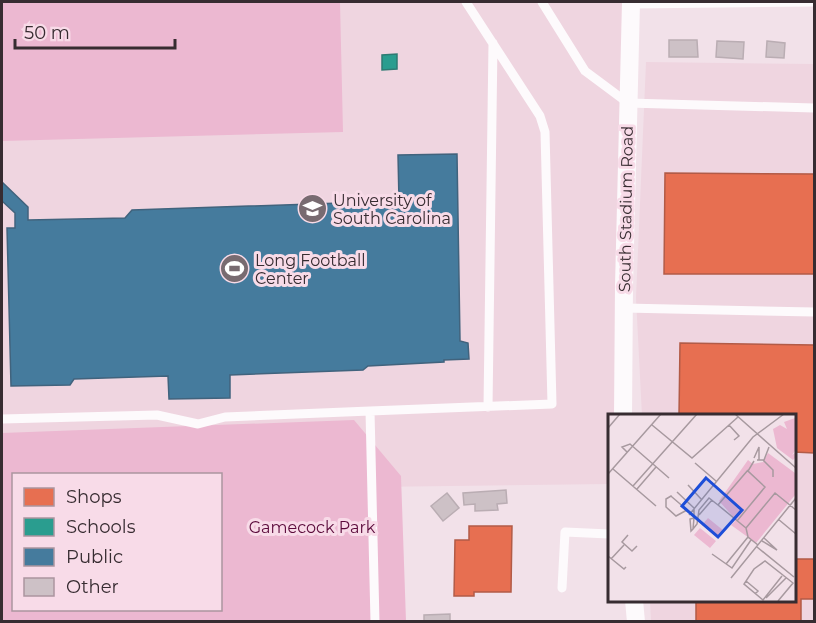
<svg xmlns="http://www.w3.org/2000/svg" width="816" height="623" font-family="Montserrat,sans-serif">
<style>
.built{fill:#efd5e0;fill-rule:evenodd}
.green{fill:#ecb8d1;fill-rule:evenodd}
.shops{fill:#e76f51;stroke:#b25b47;stroke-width:1.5}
.schools{fill:#2a9d8f;stroke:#2e7b73;stroke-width:1.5}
.public{fill:#457b9d;stroke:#41637d;stroke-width:1.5}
.building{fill:#cdc1c6;stroke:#baadb3;stroke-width:1.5}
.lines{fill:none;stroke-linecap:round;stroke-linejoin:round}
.service{stroke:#fdfafc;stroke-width:9}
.minor{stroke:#fdfafc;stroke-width:18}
.labels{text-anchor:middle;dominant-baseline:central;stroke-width:6;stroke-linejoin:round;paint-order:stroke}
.poi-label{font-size:16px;fill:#372c31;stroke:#f8dbe8;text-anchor:start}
.street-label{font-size:16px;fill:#372c31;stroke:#f8dbe8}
.park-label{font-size:16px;fill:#5b0a3b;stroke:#f8dbe8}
.inset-road{fill:none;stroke:#a7999f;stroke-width:1.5}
.view{fill:#1d4ed8;fill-opacity:0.15;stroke:#1d4ed8;stroke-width:3}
.inset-edge{fill:none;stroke:#372c31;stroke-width:3}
</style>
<rect width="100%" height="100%" fill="#f2e1e9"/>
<path class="built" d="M 2,2 L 622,2 L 624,416 L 609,416 L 609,484 L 371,487 L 375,621 L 2,621 ZM 14,474 L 220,474 L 220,610 L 14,610 Z
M 646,62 L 814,64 L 814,621 L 651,621 L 650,601 L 794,600 L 794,416 L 642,416 L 636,298 Z"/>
<path class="green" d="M 2,2 L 340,2 L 343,132 L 2,141 Z
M 354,420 L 401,476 L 406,621 L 2,621 L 2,433 ZM 14,474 L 220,474 L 220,610 L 14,610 Z"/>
<path class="shops" d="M 665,173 L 814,174 L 814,274 L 664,274 Z
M 680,343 L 814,345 L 814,453 L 794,452 L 794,416 L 679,416 Z
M 469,526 L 512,526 L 511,592 L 474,592 L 474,596 L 454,596 L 455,540 L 469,540 Z
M 794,559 L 814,559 L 814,599 L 801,599 L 801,622 L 696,622 L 696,600 L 794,600 Z"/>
<path class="schools" d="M 397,54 L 397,69 L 382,70 L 382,55 Z"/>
<path class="public" d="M 457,154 L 460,341 L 468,343 L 469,359 L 444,360 L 444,362 L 368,366 L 363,370 L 230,375 L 230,398 L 169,399 L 168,376 L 74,379 L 70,385 L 11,386 L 7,228 L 15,228 L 15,213 L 2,201 L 2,182 L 28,207 L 28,220 L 125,218 L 132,210 L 399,201 L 398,155 Z"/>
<path class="building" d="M 669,40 L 697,40 L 698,57 L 669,57 Z
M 717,41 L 744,42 L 743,59 L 716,57 Z
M 767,41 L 785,43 L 784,58 L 766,57 Z
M 506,490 L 507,503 L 497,504 L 498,510 L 475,511 L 475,504 L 464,505 L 463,493 Z
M 447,493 L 459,508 L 443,521 L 431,506 Z
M 450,614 L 450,622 L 424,622 L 424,615 Z"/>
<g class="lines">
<path class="service" d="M 542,2 L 585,71 L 628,103 L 814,108
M 631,4 L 814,2
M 624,308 L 814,312
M 488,407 L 493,43
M 370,411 L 552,404 L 545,132 L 540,116 L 466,2
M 2,419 L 157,415 L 198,424 L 225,417 L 370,411 L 375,622
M 562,588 L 565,532 L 609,534"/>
<path class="minor" d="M 623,416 L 624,286 L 631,2
M 634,600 L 636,622"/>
</g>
<defs>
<symbol id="university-disc" viewBox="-11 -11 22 22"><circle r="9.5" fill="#786b71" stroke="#f8dbe8"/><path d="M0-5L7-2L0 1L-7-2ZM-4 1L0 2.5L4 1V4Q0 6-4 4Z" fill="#fff"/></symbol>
<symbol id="stadium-disc" viewBox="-11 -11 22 22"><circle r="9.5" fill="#786b71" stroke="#f8dbe8"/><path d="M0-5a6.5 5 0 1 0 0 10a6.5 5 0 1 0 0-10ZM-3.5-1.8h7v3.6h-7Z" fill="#fff"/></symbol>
</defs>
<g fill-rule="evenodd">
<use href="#university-disc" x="296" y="192" width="33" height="33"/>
<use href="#stadium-disc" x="218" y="252" width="33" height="33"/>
</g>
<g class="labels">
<g class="poi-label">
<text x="333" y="200">University of<tspan x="333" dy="18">South Carolina</tspan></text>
<text x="255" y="260">Long Football<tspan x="255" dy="18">Center</tspan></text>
</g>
<g class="street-label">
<text transform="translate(626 209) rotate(-89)">South Stadium Road</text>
</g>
<g class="park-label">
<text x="312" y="527">Gamecock Park</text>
</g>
</g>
<g transform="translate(608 414)">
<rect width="188" height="188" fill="#f2e1e9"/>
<path d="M 187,4 L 187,37 L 184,41 L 187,39 L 187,44 L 185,46 L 169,34 L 165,15 L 172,11 L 179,15 L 176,8 ZM 160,39 L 187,59 L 187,81 L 148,129 L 123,111 L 128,106 L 111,87 L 140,46 L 145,50 L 155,48 ZM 100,104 L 116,117 L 110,124 L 94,111 ZM 92,114 L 108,127 L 102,134 L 86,121 Z" fill="#ecb8d1"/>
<path class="inset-road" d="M 127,0 L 188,54M 44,11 L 84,44 L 130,3M 121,11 L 131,22 L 126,26M 0,14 L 12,0M 19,38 L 14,33 L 22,30 L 61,64M 146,44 L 151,33 L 151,46M 149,46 L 156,46 L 161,33M 155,46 L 165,56 L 165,63M 87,49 L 108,67M 5,55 L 48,92M 0,60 L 53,0M 80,71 L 94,86M 25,72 L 89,0M 29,75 L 48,53M 69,78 L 86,94 L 86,104M 79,96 L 68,102 L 58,93 L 58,85 L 63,82 L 64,83 L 71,89 L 79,96 L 82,99M 81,101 L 145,23 L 176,0M 91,101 L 104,86M 170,105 L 188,120M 129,107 L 157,73 L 140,57 L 146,47M 138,114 L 110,91 L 140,56M 85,115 L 86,104 L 82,105 L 83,117 L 85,115 L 89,110 L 91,96 L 101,84 L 110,91M 20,121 L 14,128 L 24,137 L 29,132M 154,127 L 169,136 L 156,124M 150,131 L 140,123 L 138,114 L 167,79 L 188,96M 149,133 L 186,163M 104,140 L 124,154 L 143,126M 0,142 L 16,155 L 18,153M 3,145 L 16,131M 118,150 L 140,123M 123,164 L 188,84M 138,167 L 150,177 L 147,180M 158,184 L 178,164M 170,187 L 185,169 L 157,147 L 146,155 L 136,170 L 155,186 L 174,162"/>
<path class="view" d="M 98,64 L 134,96 L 110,123 L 74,92 Z"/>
<rect width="188" height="188" class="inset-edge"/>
</g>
<rect width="816" height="623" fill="none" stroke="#372c31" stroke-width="6"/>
<rect x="12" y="473" width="210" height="138" fill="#f8dbe8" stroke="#ab959f" stroke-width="1.5"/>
<rect x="24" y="488" width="30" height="18" fill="#e76f51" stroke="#ab959f" stroke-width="1.5"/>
<text x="66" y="503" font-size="18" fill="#372c31">Shops</text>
<rect x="24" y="518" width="30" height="18" fill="#2a9d8f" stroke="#ab959f" stroke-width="1.5"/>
<text x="66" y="533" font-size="18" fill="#372c31">Schools</text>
<rect x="24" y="548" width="30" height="18" fill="#457b9d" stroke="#ab959f" stroke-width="1.5"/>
<text x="66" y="563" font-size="18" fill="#372c31">Public</text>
<rect x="24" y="578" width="30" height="18" fill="#cdc1c6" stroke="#ab959f" stroke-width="1.5"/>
<text x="66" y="593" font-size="18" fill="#372c31">Other</text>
<path d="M15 39v9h160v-9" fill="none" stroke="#372c31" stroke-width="3"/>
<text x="24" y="39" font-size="18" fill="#372c31" stroke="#f8dbe8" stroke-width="4.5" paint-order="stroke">50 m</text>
</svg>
